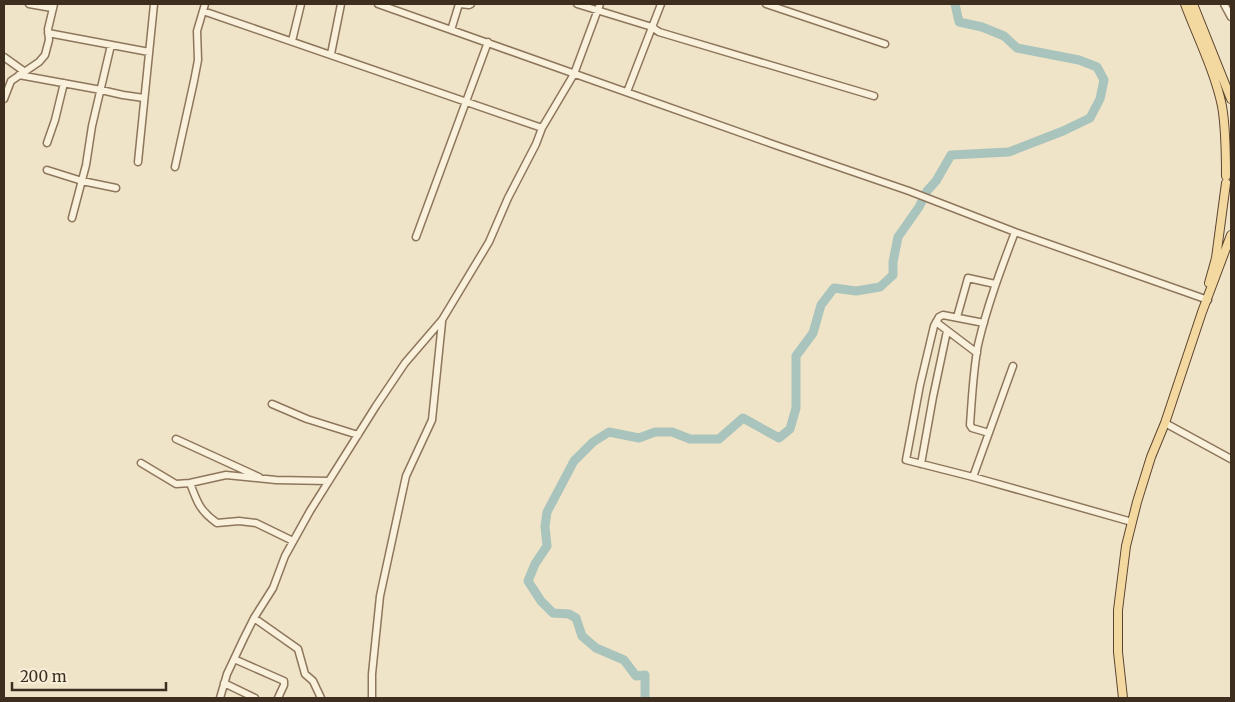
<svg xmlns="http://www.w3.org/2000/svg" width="1235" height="702" font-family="Merriweather,serif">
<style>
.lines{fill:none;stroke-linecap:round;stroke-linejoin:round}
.river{stroke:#a9c4bc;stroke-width:9}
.minor-casing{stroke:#8d765c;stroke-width:9}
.major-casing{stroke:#5b4430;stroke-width:10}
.minor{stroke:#faf1dc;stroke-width:6}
.major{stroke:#f3d9a0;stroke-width:8}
</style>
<rect width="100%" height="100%" fill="#f0e4c8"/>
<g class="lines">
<path class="river" d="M 645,698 L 645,675 L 636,676 L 624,660 L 596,648 L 582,636 L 576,618 L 569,614 L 553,613 L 541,601 L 528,581 L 535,564 L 547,546 L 545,526 L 547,512 L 574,461 L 593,442 L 609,432 L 639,438 L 655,432 L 672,432 L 690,439 L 719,439 L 743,418 L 779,438 L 790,429 L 796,408 L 796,356 L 813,333 L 821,305 L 834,288 L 856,291 L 880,287 L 893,275 L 893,262 L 898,237 L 919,207 L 927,191 L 936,181 L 951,155 L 1009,152 L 1063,131 L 1090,118 L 1100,99 L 1104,80 L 1097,67 L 1079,60 L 1017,48 L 1004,36 L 982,27 L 959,22 L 955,4"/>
<defs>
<path id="minor" d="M 29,4 L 52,8
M 378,4 L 778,146 L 909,191 L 1015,232 L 1208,300
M 460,4 L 469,5 L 471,4
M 577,4 L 652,27 L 659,32 L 874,96
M 766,4 L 885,44
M 1224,4 L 1231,17
M 203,11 L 542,128
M 452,27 L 459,4
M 48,33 L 149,52
M 292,41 L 301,4
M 331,54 L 341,4
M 4,57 L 25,72
M 19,75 L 101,90 L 123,95 L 144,98
M 627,92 L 661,4
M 4,99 L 11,81 L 39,62 L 45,55 L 49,40 L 48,29 L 54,4
M 47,143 L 55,120 L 64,83
M 138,162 L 154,4
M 175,167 L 194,81 L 198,60 L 197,31 L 205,4
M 47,170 L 82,181 L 116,188
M 72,218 L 86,165 L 92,126 L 111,45
M 416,237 L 488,42
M 957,317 L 968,278 L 995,284
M 936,322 L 977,353
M 984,323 L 943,315 L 939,317 L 934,326 L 920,385 L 906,460 L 973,477 L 1132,522
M 272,404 L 307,419 L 358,435
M 1165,423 L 1231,459
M 989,433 L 972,428 L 970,425 C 972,398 973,372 978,345 C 987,306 1001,269 1015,232
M 176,439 L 259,477
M 141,463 L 176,484 L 190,483 L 226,475 L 276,480 L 329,481
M 921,464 L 933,397 L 947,331
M 973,477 L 1013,366
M 190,483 C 197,502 200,511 217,523 L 239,521 L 256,523 L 293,541
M 254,618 L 298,649 L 305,674 L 313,681 L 321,698
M 234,659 L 284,681 L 284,685 L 278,698
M 224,683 L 255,698
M 220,698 L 227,674 L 244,638 L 254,618 L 273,588 L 285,556 L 310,511 L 376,406 L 405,363 L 442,320 L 489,242 L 508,198 L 536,144 L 542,128 L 574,74 L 600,4
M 372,698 L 372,674 L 380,596 L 406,476 L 432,420 L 442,322"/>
<path id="major" d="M 1185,4 C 1197,36 1215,72 1222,106 C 1226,129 1226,153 1226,176
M 1193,4 L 1231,99
M 1209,283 L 1216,258 L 1226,183
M 1123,698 L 1118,652 L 1118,610 L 1126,546 L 1137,502 L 1151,457 L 1165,423 L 1202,312 L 1231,235"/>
</defs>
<use href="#minor" class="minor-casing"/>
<use href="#major" class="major-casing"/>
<use href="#minor" class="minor"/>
<use href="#major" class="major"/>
</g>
<rect width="1235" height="702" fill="none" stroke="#3d2e20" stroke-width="10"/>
<path d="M12 682v8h154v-8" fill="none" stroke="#3d2e20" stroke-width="2.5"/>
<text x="20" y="682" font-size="15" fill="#3d2e20" stroke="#f7eed8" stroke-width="4" paint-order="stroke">200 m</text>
</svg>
